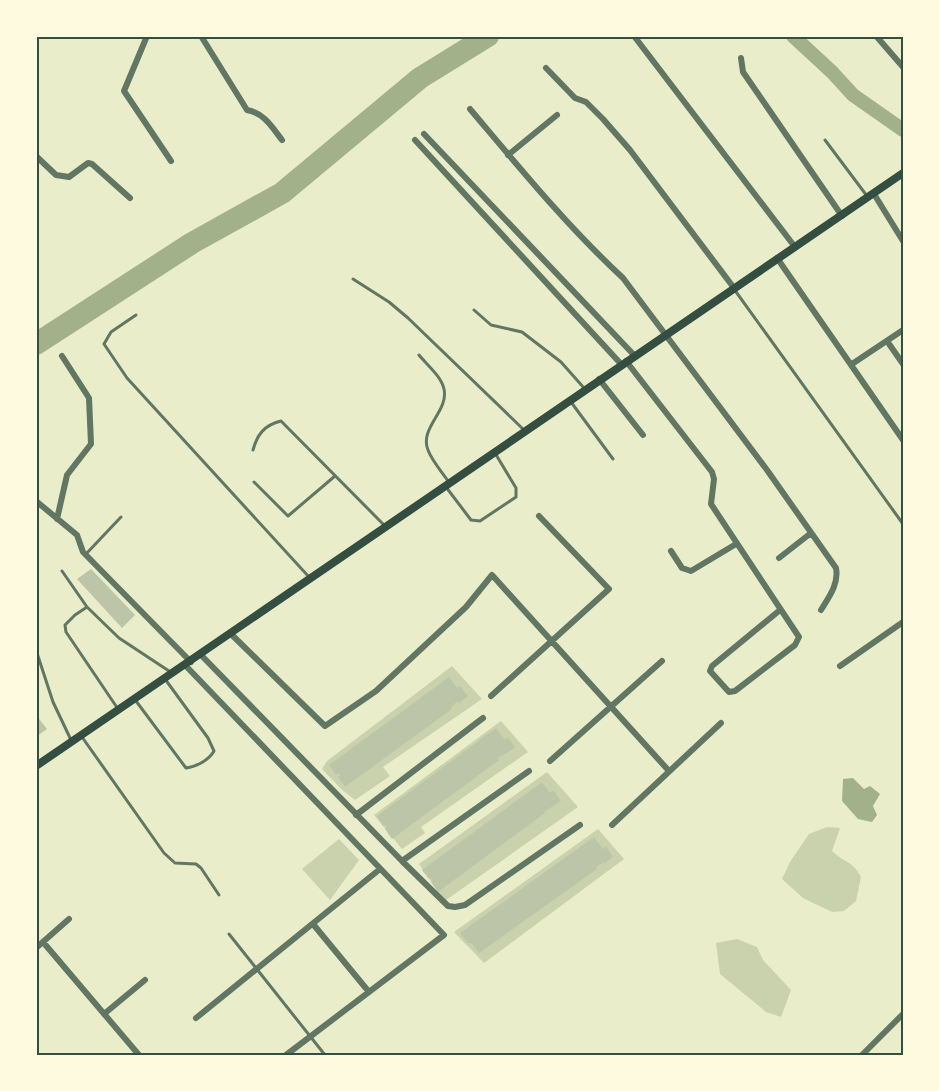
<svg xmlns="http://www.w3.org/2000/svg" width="939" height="1091" font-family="Rubik,sans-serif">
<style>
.green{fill:#cad2ad}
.water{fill:#a3b18a}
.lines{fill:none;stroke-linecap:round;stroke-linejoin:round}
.canal{stroke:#a3b18a;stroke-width:14}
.river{stroke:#a3b18a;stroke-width:22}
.building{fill:#bcc5a7}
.service{stroke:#617663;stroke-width:3}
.minor{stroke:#617663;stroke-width:6}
.secondary{stroke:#344e41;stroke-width:8}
.neatline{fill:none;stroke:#344e41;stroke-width:2}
</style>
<rect width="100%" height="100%" fill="#e9edc9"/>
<path class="green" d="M 452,666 L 482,699 L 383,767 L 390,776 L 355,800 L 341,789 L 322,769 L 327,761 Z
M 501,721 L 528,752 L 421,827 L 425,833 L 402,849 L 374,815 Z
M 547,772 L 578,807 L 446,900 L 438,892 L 419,864 Z
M 827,827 L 840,828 L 832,851 C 845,863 853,861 861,877 L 856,901 L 844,911 L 832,912 L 803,898 L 782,879 L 790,862 L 809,834 Z
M 598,829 L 624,859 L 484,963 L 454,932 Z
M 339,839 L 359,860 L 330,900 L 302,869 Z
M 737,939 L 757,947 L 763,960 L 791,990 L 781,1017 L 766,1012 L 720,974 L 716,943 Z"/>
<path class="water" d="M 853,778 L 864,789 L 870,786 L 880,794 L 873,806 L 877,815 L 872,822 L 858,819 L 842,801 L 843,779 Z"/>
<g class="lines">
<path class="canal" d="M 793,36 L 832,72 L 853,95 L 903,130"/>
<path class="river" d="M 36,344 L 192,243 L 282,193 L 420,78 L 488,36"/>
</g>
<path class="building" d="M 91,569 L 135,615 L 122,628 L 77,579 Z
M 449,677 L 457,688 L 460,686 L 468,696 L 459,703 L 458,701 L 451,707 L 452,709 L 345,787 L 338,777 L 340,776 L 338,773 L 336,775 L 329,765 Z
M 36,715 L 47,729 L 36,737 Z
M 496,728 L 505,740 L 508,737 L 515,748 L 498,758 L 499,760 L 392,839 L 385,829 L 387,827 L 385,825 L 383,826 L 377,816 Z
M 542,782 L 550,793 L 553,790 L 561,801 L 544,812 L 545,813 L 438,892 L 431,882 L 433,880 L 431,878 L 429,879 L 422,870 Z
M 594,837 L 603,849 L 606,846 L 613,857 L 605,863 L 604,862 L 596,867 L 597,869 L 479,953 L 471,943 L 468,943 L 460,933 Z"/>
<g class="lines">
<path class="service" d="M 825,140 L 867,196
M 353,279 L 389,302 L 408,318 L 523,429
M 734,289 L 903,524
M 474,310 L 491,325 L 522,332 L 561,362 L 584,388
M 136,315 L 111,332 L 104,344 L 127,378 L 309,577
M 419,355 C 427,365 441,376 444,389 C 449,411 419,428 428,450 C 432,461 442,472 448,481
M 571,402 L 613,459
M 253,450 C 257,435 264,425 281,421 L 384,525
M 254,482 L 288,516 L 335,476
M 446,487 L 471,520 L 480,521 L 516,497 L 516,488 L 495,453
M 86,554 L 121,517
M 62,571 L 87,607
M 36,650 L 53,702 L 71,740
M 136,701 L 186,768 C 196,767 209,760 214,751 L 208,738 L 165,679
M 118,709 L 66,632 L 65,625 L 75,615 L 87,607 L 119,638 L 172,673
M 82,737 L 164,853 L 175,863 L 196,864 L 201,868 L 219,895
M 229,934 L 325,1055"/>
<path class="minor" d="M 147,36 L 124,91 L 171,161
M 201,36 L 247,110 C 264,113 272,127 282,140
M 634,36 L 795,247
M 877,37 L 903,67
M 741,58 L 743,72 L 842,216
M 546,68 L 575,98 L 586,102 L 603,119 L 630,150 L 734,288
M 470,109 C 519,167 567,226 623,278 L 767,470 L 836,568 C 839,584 829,597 821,610
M 424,134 L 634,355
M 415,140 L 621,364
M 508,155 L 557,115
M 36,156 L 56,175 L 69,177 L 88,163 L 92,164 L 130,198
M 874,194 L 903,241
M 777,258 L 903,440
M 887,341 L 903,364
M 626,361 L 712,472 L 714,479 L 711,504 L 799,637 L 795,645 L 735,691 L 729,692 L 710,671 L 712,666 L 780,610
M 852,364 L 903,330
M 599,379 L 643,435
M 36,501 L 77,535 L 83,552 L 191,662
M 57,519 L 67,475 L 91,444 L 89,398 L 62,356
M 671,551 L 682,568 L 691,571 L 736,544
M 779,558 L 811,533
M 231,634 L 325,726 L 376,691 L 466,607 L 492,575 L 669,771
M 201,655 L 402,861 L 448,906 L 455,907 L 465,905 L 580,825
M 185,665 L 444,935 L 286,1055
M 840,666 L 903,622
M 491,696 L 609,589 L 539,516
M 550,761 L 662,661
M 356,815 L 483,718
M 612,825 L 721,723
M 402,861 L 529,771
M 313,924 L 369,992
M 43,942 L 139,1055
M 36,948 L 69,919
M 104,1014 L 145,980
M 196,1018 L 380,869
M 862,1055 L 903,1014"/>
<path class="secondary" d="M 36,766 L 903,173"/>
</g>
<rect width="939" height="1091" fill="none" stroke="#fefae0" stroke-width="75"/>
<rect x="38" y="38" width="864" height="1016" class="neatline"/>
</svg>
